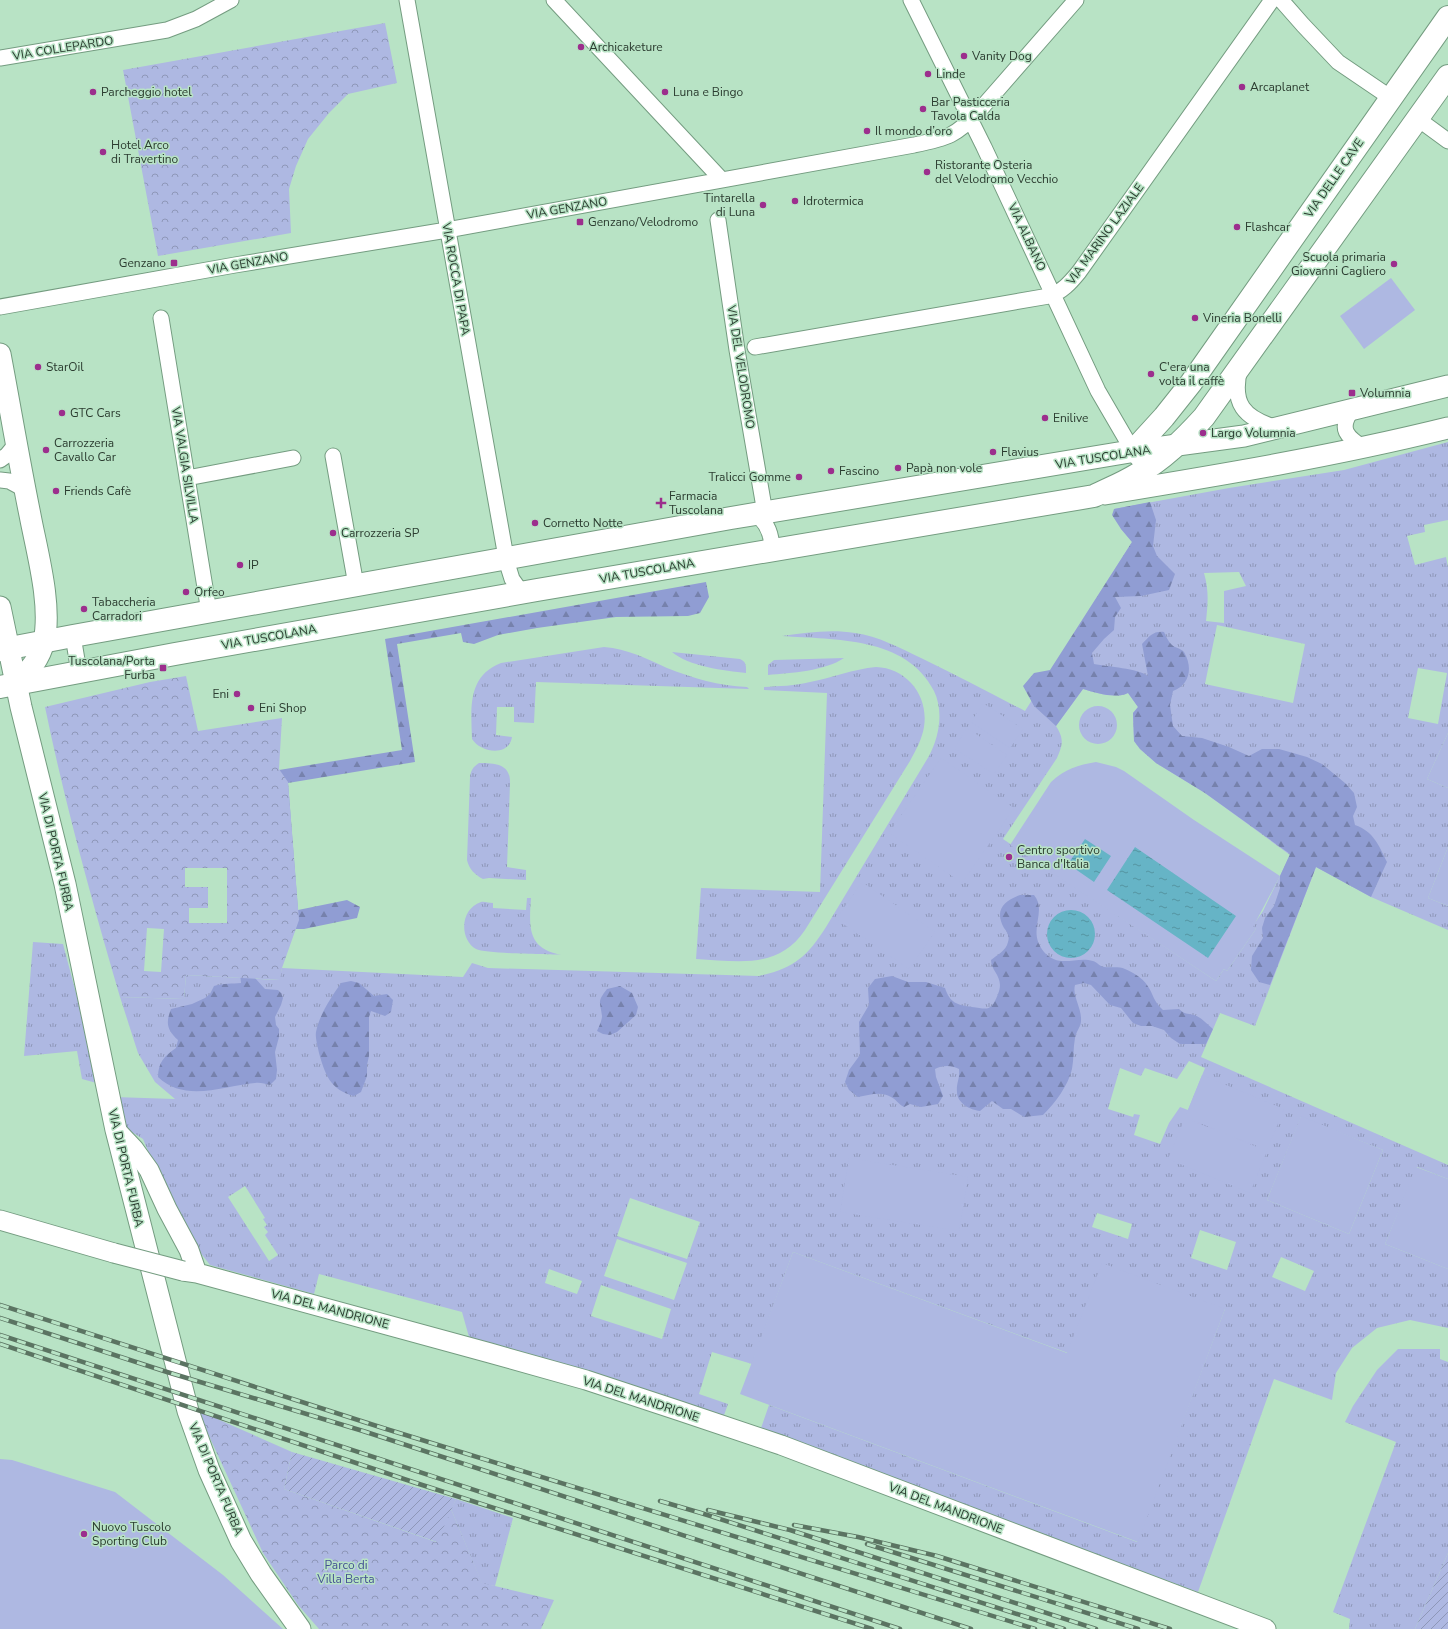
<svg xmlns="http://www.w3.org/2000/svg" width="1448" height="1629" font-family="'Nunito Sans',sans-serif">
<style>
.grass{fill:url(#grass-tufts);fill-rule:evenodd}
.forest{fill:url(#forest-firs)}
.park{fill:url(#park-crowns);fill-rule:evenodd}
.garden{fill:url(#garden-furrows)}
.pitch{fill:#aeb8e2}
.water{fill:url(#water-ripples)}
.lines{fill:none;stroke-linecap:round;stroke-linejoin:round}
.minor-casing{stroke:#749c80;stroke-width:17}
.tertiary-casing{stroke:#749c80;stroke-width:21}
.secondary-casing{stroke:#749c80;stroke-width:23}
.primary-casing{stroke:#749c80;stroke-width:24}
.minor{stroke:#fff;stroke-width:15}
.tertiary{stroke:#fff;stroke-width:19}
.secondary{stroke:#fff;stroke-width:21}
.primary{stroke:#fff;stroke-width:22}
.rail-casing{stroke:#5b7462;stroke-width:4.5}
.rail{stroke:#b8e3c5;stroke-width:3;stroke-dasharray:9;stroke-linecap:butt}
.tertiary-bridge-casing{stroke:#749c80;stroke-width:21;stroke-linecap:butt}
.tertiary-bridge{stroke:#fff;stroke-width:19}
.poi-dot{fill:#9c2e8d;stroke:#b8e3c5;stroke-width:1.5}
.labels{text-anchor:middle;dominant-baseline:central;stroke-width:3;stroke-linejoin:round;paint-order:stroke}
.poi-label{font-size:12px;fill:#2b3c30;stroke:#b8e3c5;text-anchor:start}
.street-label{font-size:12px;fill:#2b3c30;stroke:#b8e3c5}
.park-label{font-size:12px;fill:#455094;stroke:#b8e3c5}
</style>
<defs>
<pattern id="grass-tufts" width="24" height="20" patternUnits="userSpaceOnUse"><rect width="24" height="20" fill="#aeb8e2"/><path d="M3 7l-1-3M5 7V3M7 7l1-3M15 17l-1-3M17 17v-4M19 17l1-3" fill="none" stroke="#8e97b8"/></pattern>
<pattern id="forest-firs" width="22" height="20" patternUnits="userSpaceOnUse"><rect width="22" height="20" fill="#909dd3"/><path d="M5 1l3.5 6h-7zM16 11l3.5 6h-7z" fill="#7681ac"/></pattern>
<pattern id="park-crowns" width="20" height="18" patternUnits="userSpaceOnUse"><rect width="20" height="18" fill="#aeb8e2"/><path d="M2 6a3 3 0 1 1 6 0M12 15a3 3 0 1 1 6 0" fill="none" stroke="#8e97b8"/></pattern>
<pattern id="garden-furrows" width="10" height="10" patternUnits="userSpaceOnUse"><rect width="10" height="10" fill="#aeb8e2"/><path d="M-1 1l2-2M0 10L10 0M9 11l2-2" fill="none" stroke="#8e97b8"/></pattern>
<pattern id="water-ripples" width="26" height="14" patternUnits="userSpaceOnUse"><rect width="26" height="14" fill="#66b4c6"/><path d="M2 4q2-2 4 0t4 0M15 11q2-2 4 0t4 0" fill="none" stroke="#5494a1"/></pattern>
</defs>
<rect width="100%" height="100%" fill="#b8e3c5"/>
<path class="grass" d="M 1448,442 L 1448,520 L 1424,525 L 1425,532 L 1407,536 L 1415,565 L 1446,557 L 1448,567 L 1448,733 L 1427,779 L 1448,788 L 1448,847 L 1428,898 L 1448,906 L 1448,930 L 1371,897 L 1316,867 L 1255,1026 L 1220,1013 L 1201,1057 L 1448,1165 L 1448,1179 L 1417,1167 L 1385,1244 L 1448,1269 L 1448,1328 L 1410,1320 L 1377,1328 L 1352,1348 L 1336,1373 L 1332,1400 L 1274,1379 L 1198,1592 L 760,1431 L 769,1405 L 1137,1542 L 1225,1309 L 1068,1353 L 793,1252 L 752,1364 L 712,1352 L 699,1394 L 728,1404 L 723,1418 L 512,1349 L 469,1337 L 462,1312 L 319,1274 L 314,1294 L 210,1265 L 189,1238 L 169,1201 L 143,1139 L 122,1126 L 114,1097 L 175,1099 L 155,1082 L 138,1053 L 120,997 L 184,999 L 186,975 L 279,980 L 282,968 L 463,977 L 472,963 L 488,968 L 759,976 C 794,968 807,957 826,927 L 929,756 C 939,737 944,712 934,691 C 906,636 835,640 782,636 C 806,633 830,629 855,633 C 878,636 900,648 921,658 C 956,675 990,693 1025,711 L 1132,542 L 1121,529 L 1114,509 L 1229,488 L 1344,470 ZM 1239,572 L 1246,586 L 1224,591 L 1224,623 L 1206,621 C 1208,603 1209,590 1204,573 ZM 1217,625 L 1305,644 L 1293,703 L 1205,684 ZM 1418,668 L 1447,673 L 1438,724 L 1408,718 ZM 1083,689 C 1096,693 1116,699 1128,693 L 1138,707 L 1133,713 L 1134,741 L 1140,749 L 1156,763 L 1205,793 L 1290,855 L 1263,911 L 1252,927 L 1256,929 L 1227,971 L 1224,969 L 1216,981 L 1003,839 L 1057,758 C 1063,744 1064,739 1056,726 ZM 1189,1061 L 1205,1068 L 1188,1110 L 1180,1107 L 1169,1123 L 1160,1144 L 1134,1135 L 1140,1115 L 1134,1114 L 1133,1117 L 1108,1109 L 1120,1068 L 1141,1076 L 1145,1068 L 1177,1079 ZM 1301,1117 L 1383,1150 L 1349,1234 L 1267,1200 ZM 245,1186 L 265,1218 L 263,1219 L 267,1225 L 264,1227 L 268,1232 L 265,1235 L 278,1255 L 269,1261 L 228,1197 ZM 630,1198 L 700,1222 L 687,1259 L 617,1236 ZM 1097,1213 L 1132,1224 L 1128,1239 L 1092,1227 ZM 1200,1230 L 1236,1242 L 1227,1270 L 1191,1258 ZM 617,1239 L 687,1263 L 674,1300 L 604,1276 ZM 1281,1257 L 1314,1271 L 1305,1291 L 1272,1277 ZM 549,1269 L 582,1281 L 577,1294 L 545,1283 ZM 601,1285 L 671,1309 L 662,1339 L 591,1316 Z
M 604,647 C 628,649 645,658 667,668 C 693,678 719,686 747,687 L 749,689 L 536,682 L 534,723 L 514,722 L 514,707 L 497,707 L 496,735 L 512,737 C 509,757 481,753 472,739 C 471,709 467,676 501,663 Z
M 672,652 L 740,659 C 747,662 746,667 746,673 C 725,671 688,666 672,652 Z
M 844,658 C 825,671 791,673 768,675 L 768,665 L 774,660 Z
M 876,667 C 907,668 929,696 924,727 C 922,739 916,750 910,761 L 805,930 C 778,970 738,961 696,959 L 701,888 L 820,892 L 827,693 L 764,690 L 764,687 C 779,686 795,686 810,682 C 832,678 853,669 876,667 Z
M1079 725a19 19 0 1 1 38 0a19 19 0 1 1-38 0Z
M 479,763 C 496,763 511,764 510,784 L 507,867 L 526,870 L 526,880 L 489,878 L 483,879 C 475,875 469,869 467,860 L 470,777 C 471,770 473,767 479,763 Z
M 527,898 L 531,898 C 529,927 527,949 562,955 C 548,954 486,954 476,949 C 459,939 460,909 481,902 C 484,901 489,903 493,903 L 493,908 L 526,910 Z
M 33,942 L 63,944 L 100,1084 L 82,1079 L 77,1051 L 24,1056 Z
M 1398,1349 L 1440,1349 L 1440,1359 L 1448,1362 L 1448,1553 L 1415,1629 L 1349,1629 L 1350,1619 L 1333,1612 L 1396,1442 L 1345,1422 L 1353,1406 L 1377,1370 Z
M 456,1499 L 513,1518 L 495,1586 L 482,1584 L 451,1509 Z"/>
<path class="forest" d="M 1150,502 L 1156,520 L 1153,546 L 1157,556 L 1175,574 L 1169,590 L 1141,596 L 1115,597 L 1121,608 L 1115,617 L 1114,630 L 1104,639 L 1092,653 L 1094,664 C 1109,667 1137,668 1148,676 L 1142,644 C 1150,636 1153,631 1164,632 C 1166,636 1168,641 1171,644 C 1174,648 1181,648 1184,652 C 1193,667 1190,685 1173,691 L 1170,705 L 1173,726 L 1182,736 L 1202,738 L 1229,747 L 1249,756 L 1262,749 L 1279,749 L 1307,757 L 1322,764 L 1345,783 L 1354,793 L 1357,807 L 1353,816 L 1355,825 C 1374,832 1378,844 1387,862 L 1371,897 L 1316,867 L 1270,985 L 1259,982 L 1251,970 L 1252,956 L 1263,938 L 1262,928 L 1265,918 L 1274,906 L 1280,888 L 1280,876 L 1290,854 L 1205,793 L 1156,763 L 1140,749 L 1134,741 L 1133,713 L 1138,707 L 1128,693 C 1116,699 1096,693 1083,689 L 1056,726 L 1034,706 L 1023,686 L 1034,673 L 1050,670 L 1132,542 L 1121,529 L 1112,515 L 1114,509 Z
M 706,582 L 709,597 L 700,613 L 688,616 L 616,617 L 537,628 L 498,635 L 474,644 L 463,642 L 461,633 L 397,644 L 415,762 L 288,783 L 298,910 L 347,900 L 360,907 L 357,918 L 304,929 L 290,929 L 255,978 L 265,989 L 278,990 L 281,993 L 283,998 L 281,1005 L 275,1017 L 276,1025 L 279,1029 L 279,1037 L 275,1052 L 277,1070 L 276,1079 L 270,1085 C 265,1084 260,1082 255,1083 C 223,1086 185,1103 158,1077 C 158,1063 164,1056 176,1048 L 178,1040 C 166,1029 166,1022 171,1009 L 192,1004 L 205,998 L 210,994 L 214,986 C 224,983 232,984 241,983 L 240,973 L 189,923 L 227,923 L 227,868 L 262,770 L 279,770 L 402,750 L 385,639 Z
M 1020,895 L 1034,895 C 1048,912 1026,931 1044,952 C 1059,969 1076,956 1093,961 C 1097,962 1099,966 1104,967 C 1110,968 1119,966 1125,969 C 1132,972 1143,978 1147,985 C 1154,995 1153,1001 1163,1010 L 1179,1009 C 1186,1015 1186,1013 1194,1015 C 1201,1017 1207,1024 1213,1029 L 1206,1044 L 1180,1044 L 1171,1038 L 1164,1030 L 1152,1026 L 1141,1026 L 1133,1023 L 1121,1008 L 1110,1005 L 1091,985 L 1084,983 L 1075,985 C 1072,996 1082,1008 1081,1021 C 1081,1026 1076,1032 1075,1038 C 1073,1048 1074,1059 1072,1069 C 1068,1086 1055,1103 1043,1115 L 1024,1117 L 1011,1109 L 1003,1109 L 992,1101 L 980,1111 C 970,1110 957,1103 957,1092 C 956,1083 960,1079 959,1069 C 952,1065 942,1065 935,1069 L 936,1077 L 943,1096 L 938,1104 L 921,1107 L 910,1104 L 904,1107 C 898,1104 896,1099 891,1097 C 881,1091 869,1095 858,1097 L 849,1090 L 845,1082 L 849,1070 L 860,1055 L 859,1022 L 869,1005 L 868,988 L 875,979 L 892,976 L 908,982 L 926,982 L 945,988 C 950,1003 957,1005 972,1007 C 988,1009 991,1012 998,994 C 1005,977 991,972 991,960 C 997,955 1006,951 1008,942 C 1010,936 1007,932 1004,928 C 994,910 1004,901 1020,895 Z
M 351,981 L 359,983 L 374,996 L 387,994 L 393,1000 L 391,1012 L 385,1016 L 371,1011 L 369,1017 L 369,1056 L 367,1065 L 367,1076 L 361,1092 L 354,1096 C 330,1090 325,1074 319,1053 C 318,1047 315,1038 316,1032 C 320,1013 331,998 341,983 Z
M 620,986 L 632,993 L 638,1007 L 636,1015 L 617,1032 L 610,1035 L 603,1034 L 597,1031 C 599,1027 602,1020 602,1016 C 600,1001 597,1002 607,989 Z"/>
<path class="park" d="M 385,23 L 397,83 L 348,94 L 329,113 L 308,139 L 296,166 L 289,189 L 291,233 L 158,256 L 123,70 Z
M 186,676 L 198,731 L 282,718 L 279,769 L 288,782 L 299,920 L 282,968 L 280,980 L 186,975 L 184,999 L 120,997 C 92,901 65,804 45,707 L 150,682 ZM 185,868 L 227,868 L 227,923 L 189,923 L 189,908 L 208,908 L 208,887 L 185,887 ZM 147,928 L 164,929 L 161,972 L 144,971 Z
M 197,1410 L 292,1452 L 284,1489 L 436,1542 L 451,1509 L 482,1583 L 554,1600 L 541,1629 L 319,1629 L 298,1605 L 263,1553 Z"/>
<path class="garden" d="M 292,1452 L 456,1499 L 437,1542 L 284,1489 Z
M 1448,1553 L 1448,1629 L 1415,1629 Z"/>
<path class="pitch" d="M 1391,278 L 1415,310 L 1364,349 L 1340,316 Z
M 983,703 L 1023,729 L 1010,748 L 971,722 Z
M 967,728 L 1007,755 L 994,774 L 954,748 Z
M 1448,733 L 1448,788 L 1427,779 Z
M 941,758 L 1014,808 L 962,883 L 889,833 Z
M 1096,762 L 1116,767 L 1124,771 L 1194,820 L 1280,876 L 1253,927 L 1256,929 L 1227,971 L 1224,969 L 1216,981 L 1010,845 L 1051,782 C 1065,769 1078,765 1096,762 Z
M 1448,847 L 1448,906 L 1428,898 Z
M 862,882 L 935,932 L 909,969 L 836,919 Z
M 1202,1075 L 1284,1109 L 1267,1150 L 1185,1117 Z
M 1301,1116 L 1383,1150 L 1349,1234 L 1267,1200 Z
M 1185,1118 L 1267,1151 L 1250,1193 L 1168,1159 Z
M 849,1158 L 968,1177 L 959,1231 L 840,1212 Z
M 1416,1167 L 1448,1179 L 1448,1269 L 1385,1244 Z
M 793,1252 L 1067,1353 L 1102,1263 L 1225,1309 L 1138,1542 L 740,1394 Z
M 0,1459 L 12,1460 L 115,1492 L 223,1575 L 283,1629 L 0,1629 Z"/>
<path class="water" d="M 1085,839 L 1111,856 L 1094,882 L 1068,864 Z
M 1135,847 L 1236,916 L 1208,958 L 1107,890 Z
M1047 934a24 24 0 1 1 48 0a24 24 0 1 1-48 0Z"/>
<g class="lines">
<defs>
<path id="minor" d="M 407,0 L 507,563 L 512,579 L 522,593
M 554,0 L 722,180
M 911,0 L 984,147 L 1098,391 L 1137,458
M 1281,0 L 1303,25 L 1338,62 L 1391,98
M 0,58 L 167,30 L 196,19 L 231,0
M 1418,119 L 1448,141
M 718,220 L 737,350 L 765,513
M 0,307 L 235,265 L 447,230 L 914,145 C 948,138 956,136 979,111 L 1076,0
M 161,318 L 209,612
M 755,347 L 1049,296 C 1062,292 1070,283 1079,272 L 1272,0
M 1240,368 C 1231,404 1244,418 1277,428
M 1352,410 C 1338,429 1347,437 1364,448
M 333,456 L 356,585
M 0,460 L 7,455 L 16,444
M 187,478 L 293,458
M 0,480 L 9,481 L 24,489
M 755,514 C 768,522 772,537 772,551
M 73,636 L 79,672"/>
<path id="tertiary" d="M 116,1130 L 134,1149 L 149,1170 L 167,1209 L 189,1250 L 197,1273
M 0,1220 L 114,1253
M 183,1271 L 197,1273 L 490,1353 L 586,1380 L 680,1411 L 781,1445 L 1266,1629"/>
<path id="secondary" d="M 0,354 C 10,407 19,461 30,515 C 37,552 52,605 44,641 C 40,659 29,671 16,684
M 1133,451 L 1244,436 L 1448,386
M 1105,494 C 1220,475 1335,456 1448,428
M 0,607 L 21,707 L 65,884 L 116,1130 L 188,1411 L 209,1470 L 241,1541 L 261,1574 L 300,1629"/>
<path id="primary" d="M 0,650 L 73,636 L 731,518 L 1133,451 L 1164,417 L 1191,383 L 1448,17
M 0,687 L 175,654 L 537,590 L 1094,496 C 1108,489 1123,483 1136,475 C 1163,460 1184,439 1204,417 L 1448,76"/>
</defs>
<use href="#minor" class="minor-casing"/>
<use href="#tertiary" class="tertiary-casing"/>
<use href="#secondary" class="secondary-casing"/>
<use href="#primary" class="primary-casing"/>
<use href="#minor" class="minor"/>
<use href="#tertiary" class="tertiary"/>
<use href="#secondary" class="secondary"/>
<use href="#primary" class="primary"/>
<defs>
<path id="rail" d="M 0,1305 L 383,1428 L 1035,1629
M 0,1318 L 167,1372 L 363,1431 L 971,1629
M 0,1335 L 900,1629
M 0,1344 L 416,1483 L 872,1629
M 660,1501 L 701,1513 L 1064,1629
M 708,1510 L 790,1530 L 1096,1629
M 794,1525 L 858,1537 L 937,1556 L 1170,1629
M 867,1544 L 1138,1629"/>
</defs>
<use href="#rail" class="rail-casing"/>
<use href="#rail" class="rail"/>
<defs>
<path id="tertiary-bridge" d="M 114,1253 L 183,1271"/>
</defs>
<use href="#tertiary-bridge" class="tertiary-bridge-casing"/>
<use href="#tertiary-bridge" class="tertiary-bridge"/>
</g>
<g class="poi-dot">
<circle cx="581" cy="47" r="4"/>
<circle cx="964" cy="56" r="4"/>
<circle cx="928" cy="74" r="4"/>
<circle cx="1242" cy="87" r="4"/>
<circle cx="93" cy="92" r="4"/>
<circle cx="665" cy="92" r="4"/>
<circle cx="923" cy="109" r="4"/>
<circle cx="867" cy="131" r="4"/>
<circle cx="103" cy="152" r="4"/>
<circle cx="927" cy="172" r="4"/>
<circle cx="795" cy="201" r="4"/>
<circle cx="763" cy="205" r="4"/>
<rect x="576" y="218" width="8" height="8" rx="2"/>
<circle cx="1237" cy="227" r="4"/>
<rect x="170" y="259" width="8" height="8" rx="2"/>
<circle cx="1394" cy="264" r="4"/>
<circle cx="1195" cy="318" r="4"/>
<circle cx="38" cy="367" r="4"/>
<circle cx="1151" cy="374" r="4"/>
<rect x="1348" y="389" width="8" height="8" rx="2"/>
<circle cx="62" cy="413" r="4"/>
<circle cx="1045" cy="418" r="4"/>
<circle cx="1203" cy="433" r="4"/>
<circle cx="46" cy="450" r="4"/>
<circle cx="993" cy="452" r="4"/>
<circle cx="898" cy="468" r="4"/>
<circle cx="831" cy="471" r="4"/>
<circle cx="799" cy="477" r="4"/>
<circle cx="56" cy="491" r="4"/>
<path d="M659 497h4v4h4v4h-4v4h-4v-4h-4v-4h4z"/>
<circle cx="535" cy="523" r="4"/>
<circle cx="333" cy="533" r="4"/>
<circle cx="240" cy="565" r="4"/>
<circle cx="186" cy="592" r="4"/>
<circle cx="84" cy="609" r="4"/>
<rect x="159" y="664" width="8" height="8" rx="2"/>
<circle cx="237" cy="694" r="4"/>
<circle cx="251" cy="708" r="4"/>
<circle cx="1009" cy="857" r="4"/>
<circle cx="84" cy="1534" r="4"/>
</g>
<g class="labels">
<g class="poi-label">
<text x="589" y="47">Archicaketure</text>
<text x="972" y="56">Vanity Dog</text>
<text x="936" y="74">Linde</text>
<text x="1250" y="87">Arcaplanet</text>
<text x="101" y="92">Parcheggio hotel</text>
<text x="673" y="92">Luna e Bingo</text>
<text x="931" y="102">Bar Pasticceria<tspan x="931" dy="14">Tavola Calda</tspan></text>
<text x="875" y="131">Il mondo d’oro</text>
<text x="111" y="145">Hotel Arco<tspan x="111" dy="14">di Travertino</tspan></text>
<text x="935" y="165">Ristorante Osteria<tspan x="935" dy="14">del Velodromo Vecchio</tspan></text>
<text x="755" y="198" text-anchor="end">Tintarella<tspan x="755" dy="14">di Luna</tspan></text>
<text x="803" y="201">Idrotermica</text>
<text x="588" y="222">Genzano/Velodromo</text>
<text x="1245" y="227">Flashcar</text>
<text x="1386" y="257" text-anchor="end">Scuola primaria<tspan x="1386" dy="14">Giovanni Cagliero</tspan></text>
<text x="166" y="263" text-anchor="end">Genzano</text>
<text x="1203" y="318">Vineria Bonelli</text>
<text x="46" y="367">StarOil</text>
<text x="1159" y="367">C'era una<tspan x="1159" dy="14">volta il caffè</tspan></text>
<text x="1360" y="393">Volumnia</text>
<text x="70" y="413">GTC Cars</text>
<text x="1053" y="418">Enilive</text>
<text x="1211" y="433">Largo Volumnia</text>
<text x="54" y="443">Carrozzeria<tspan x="54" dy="14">Cavallo Car</tspan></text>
<text x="1001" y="452">Flavius</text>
<text x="906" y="468">Papà non vole</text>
<text x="839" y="471">Fascino</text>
<text x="791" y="477" text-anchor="end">Tralicci Gomme</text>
<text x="64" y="491">Friends Cafè</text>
<text x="669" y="496">Farmacia<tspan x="669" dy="14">Tuscolana</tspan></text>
<text x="543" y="523">Cornetto Notte</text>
<text x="341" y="533">Carrozzeria SP</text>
<text x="248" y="565">IP</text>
<text x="194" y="592">Orfeo</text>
<text x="92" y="602">Tabaccheria<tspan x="92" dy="14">Carradori</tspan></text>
<text x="155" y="661" text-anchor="end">Tuscolana/Porta<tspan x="155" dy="14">Furba</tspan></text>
<text x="229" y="694" text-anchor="end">Eni</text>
<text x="259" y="708">Eni Shop</text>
<text x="1017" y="850">Centro sportivo<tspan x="1017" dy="14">Banca d'Italia</tspan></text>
<text x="92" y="1527">Nuovo Tuscolo<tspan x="92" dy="14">Sporting Club</tspan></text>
</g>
<g class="street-label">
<text transform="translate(63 48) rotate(-9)">VIA COLLEPARDO</text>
<text transform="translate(1334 178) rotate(-55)">VIA DELLE CAVE</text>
<text transform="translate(567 208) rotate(-10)">VIA GENZANO</text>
<text transform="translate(1105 234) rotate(-54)">VIA MARINO LAZIALE</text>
<text transform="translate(1027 237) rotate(65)">VIA ALBANO</text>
<text transform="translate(248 263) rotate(-10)">VIA GENZANO</text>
<text transform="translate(456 279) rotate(80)">VIA ROCCA DI PAPA</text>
<text transform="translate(741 367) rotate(81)">VIA DEL VELODROMO</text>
<text transform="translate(1103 457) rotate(-9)">VIA TUSCOLANA</text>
<text transform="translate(185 465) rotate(81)">VIA VALGIA SILVILLA</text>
<text transform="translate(647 571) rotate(-10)">VIA TUSCOLANA</text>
<text transform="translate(269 637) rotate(-10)">VIA TUSCOLANA</text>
<text transform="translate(56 852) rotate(77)">VIA DI PORTA FURBA</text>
<text transform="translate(126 1168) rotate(77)">VIA DI PORTA FURBA</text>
<text transform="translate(330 1309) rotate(15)">VIA DEL MANDRIONE</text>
<text transform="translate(641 1399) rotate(18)">VIA DEL MANDRIONE</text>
<text transform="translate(216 1479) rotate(67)">VIA DI PORTA FURBA</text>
<text transform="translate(946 1508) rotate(21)">VIA DEL MANDRIONE</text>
</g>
<g class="park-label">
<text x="346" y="1565">Parco di<tspan x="346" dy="14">Villa Berta</tspan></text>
</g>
</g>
</svg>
